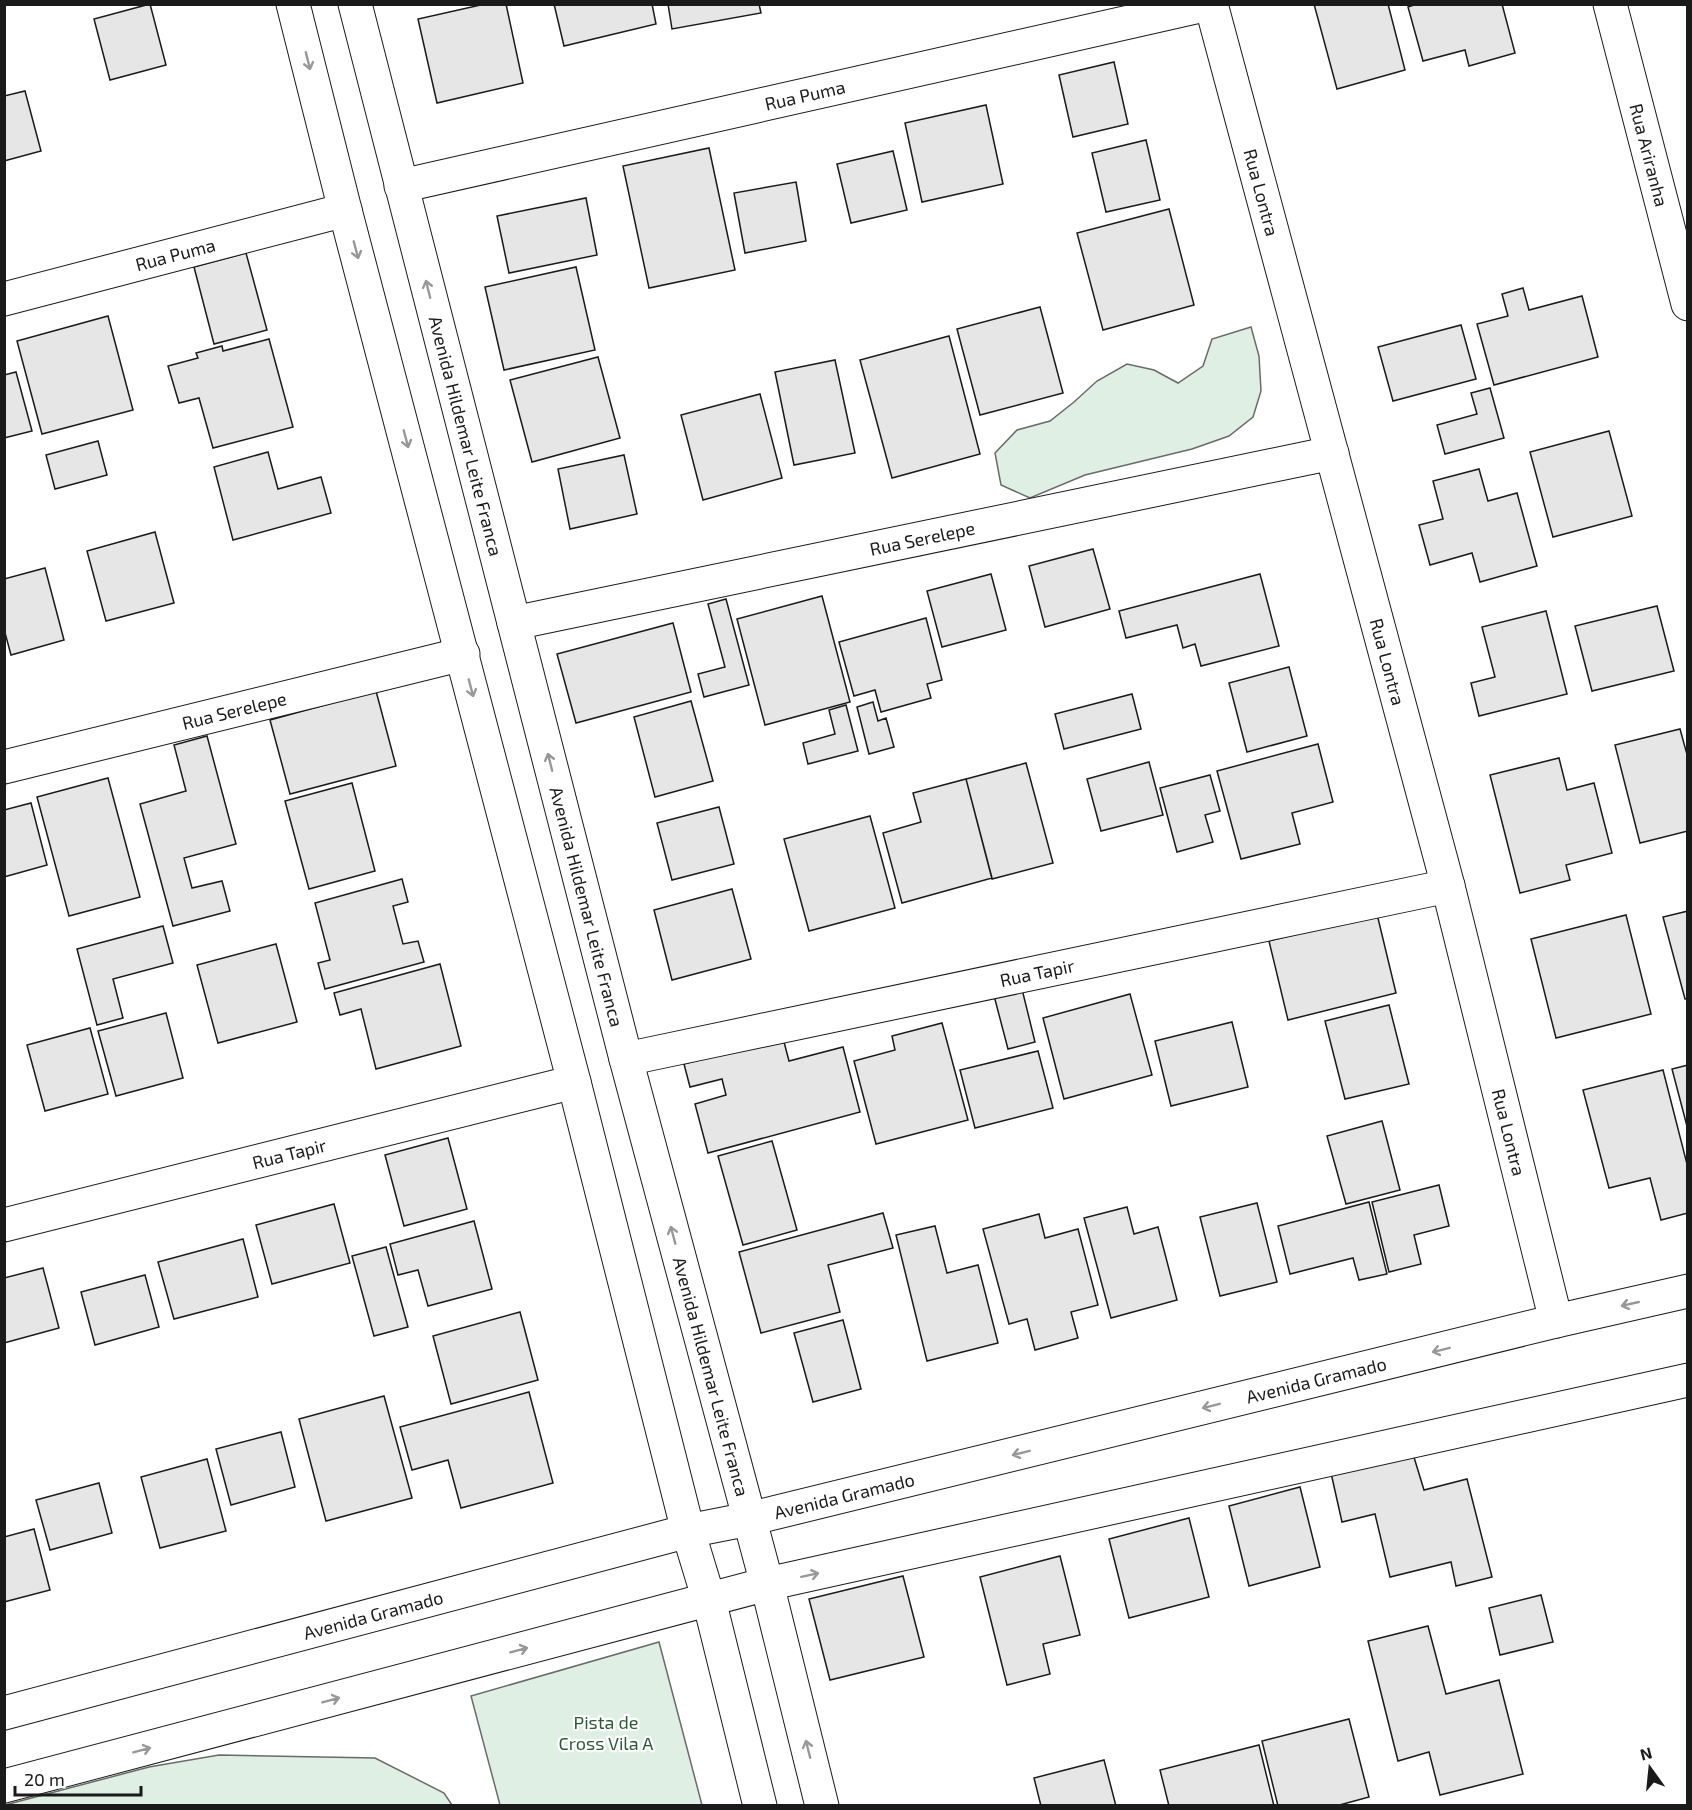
<svg xmlns="http://www.w3.org/2000/svg" width="1692" height="1810" font-family="'Exo 2',sans-serif">
<style>
.green{fill:#e0efe3;stroke:#6a6a6a;stroke-width:1.5}
.building{fill:#e6e6e6;stroke:#1a1a1a;stroke-width:1.5}
.lines{fill:none;stroke-linecap:round;stroke-linejoin:round}
.minor-casing{stroke:#1a1a1a;stroke-width:35}
.tertiary-casing{stroke:#1a1a1a;stroke-width:35}
.minor{stroke:#fff;stroke-width:33}
.tertiary{stroke:#fff;stroke-width:33}
.oneway{stroke:#989898}
.labels{text-anchor:middle;dominant-baseline:central;stroke-width:4.5;stroke-linejoin:round;paint-order:stroke}
.street-label{font-size:18px;fill:#1a1a1a;stroke:#fff}
.park-label{font-size:18px;fill:#2b5a34;stroke:#fff}
</style>
<rect width="100%" height="100%" fill="#fff"/>
<path class="green" d="M 1251,327 L 1259,356 L 1261,391 L 1253,417 L 1229,436 L 1192,449 L 1085,475 L 1030,498 L 1001,485 L 995,453 L 1017,430 L 1050,421 L 1074,402 L 1097,381 L 1127,364 L 1154,370 L 1178,383 L 1203,366 L 1212,339 Z
M 659,1642 L 702,1805 L 500,1805 L 471,1696 Z
M 219,1755 L 375,1758 L 444,1793 L 452,1805 L 5,1805 L 149,1767 Z"/>
<path class="building" d="M 150,4 L 166,65 L 110,80 L 94,19 Z
M 485,4 L 506,4 L 523,83 L 437,103 L 418,19 Z
M 554,4 L 652,4 L 656,24 L 564,46 Z
M 668,4 L 759,4 L 761,13 L 672,29 Z
M 1314,4 L 1388,4 L 1405,70 L 1337,89 Z
M 1417,4 L 1502,4 L 1515,53 L 1469,66 L 1465,50 L 1423,61 L 1408,7 Z
M 1114,62 L 1128,124 L 1073,137 L 1059,75 Z
M 25,91 L 41,151 L 4,161 L 4,96 Z
M 986,105 L 1003,184 L 922,202 L 905,123 Z
M 1146,140 L 1160,200 L 1106,212 L 1092,153 Z
M 709,148 L 735,270 L 649,288 L 623,166 Z
M 893,151 L 907,210 L 851,223 L 837,164 Z
M 796,182 L 806,241 L 745,253 L 734,193 Z
M 586,198 L 597,255 L 509,273 L 497,216 Z
M 1169,209 L 1194,305 L 1103,330 L 1077,233 Z
M 246,253 L 267,330 L 214,344 L 194,267 Z
M 576,267 L 595,350 L 504,370 L 485,287 Z
M 1523,288 L 1529,310 L 1582,296 L 1598,357 L 1494,385 L 1477,324 L 1508,316 L 1502,294 Z
M 1040,307 L 1063,393 L 980,415 L 957,329 Z
M 108,316 L 133,410 L 42,434 L 17,341 Z
M 1461,325 L 1476,379 L 1393,401 L 1378,347 Z
M 949,336 L 980,454 L 892,478 L 860,360 Z
M 269,339 L 293,427 L 213,448 L 199,398 L 179,403 L 168,366 L 198,358 L 196,353 L 222,346 L 223,351 Z
M 598,357 L 620,438 L 532,462 L 510,380 Z
M 835,360 L 855,453 L 794,465 L 775,372 Z
M 16,372 L 32,431 L 4,438 L 4,375 Z
M 1490,388 L 1504,438 L 1445,454 L 1437,425 L 1477,414 L 1471,393 Z
M 760,394 L 782,478 L 703,500 L 681,415 Z
M 1609,431 L 1632,516 L 1553,537 L 1530,452 Z
M 98,441 L 107,475 L 55,489 L 46,455 Z
M 268,452 L 278,489 L 321,477 L 331,513 L 233,540 L 214,467 Z
M 624,455 L 637,514 L 570,529 L 558,469 Z
M 1479,469 L 1488,501 L 1517,493 L 1537,566 L 1480,582 L 1472,553 L 1430,565 L 1419,525 L 1443,519 L 1433,481 Z
M 155,532 L 174,603 L 106,621 L 87,551 Z
M 1093,549 L 1110,609 L 1045,627 L 1029,566 Z
M 45,568 L 64,640 L 11,655 L 4,629 L 4,579 Z
M 991,574 L 1006,630 L 942,647 L 927,591 Z
M 1260,574 L 1279,646 L 1201,666 L 1195,644 L 1183,648 L 1177,625 L 1126,638 L 1119,611 Z
M 822,596 L 850,702 L 765,725 L 737,619 Z
M 726,599 L 749,685 L 704,697 L 698,674 L 725,667 L 708,604 Z
M 1657,606 L 1674,671 L 1592,691 L 1575,626 Z
M 1546,611 L 1567,694 L 1479,716 L 1471,683 L 1495,677 L 1482,627 Z
M 926,618 L 942,680 L 927,684 L 931,698 L 881,712 L 875,690 L 854,696 L 839,642 Z
M 673,623 L 691,692 L 576,723 L 557,654 Z
M 1289,667 L 1307,736 L 1247,752 L 1229,683 Z
M 376,691 L 396,766 L 290,794 L 270,720 Z
M 1132,694 L 1141,729 L 1064,749 L 1055,714 Z
M 691,701 L 713,781 L 655,797 L 634,717 Z
M 873,702 L 878,721 L 886,718 L 894,747 L 869,754 L 857,707 Z
M 846,705 L 858,751 L 808,764 L 803,743 L 835,734 L 829,710 Z
M 1680,729 L 1688,758 L 1688,831 L 1640,843 L 1615,745 Z
M 207,736 L 236,844 L 184,858 L 192,888 L 222,881 L 230,911 L 173,926 L 140,804 L 186,791 L 174,745 Z
M 1318,744 L 1333,802 L 1292,813 L 1300,844 L 1241,859 L 1217,771 Z
M 1559,758 L 1567,790 L 1594,783 L 1612,853 L 1566,865 L 1570,880 L 1520,893 L 1490,775 Z
M 1149,762 L 1163,815 L 1101,831 L 1087,779 Z
M 1026,763 L 1053,863 L 992,879 L 966,779 Z
M 1210,775 L 1220,811 L 1205,815 L 1213,842 L 1177,852 L 1160,788 Z
M 108,778 L 140,897 L 69,916 L 37,797 Z
M 966,779 L 992,878 L 902,903 L 883,833 L 921,822 L 913,793 Z
M 352,783 L 375,871 L 309,889 L 285,801 Z
M 31,803 L 47,865 L 4,877 L 4,810 Z
M 719,807 L 734,864 L 672,880 L 657,823 Z
M 870,816 L 895,908 L 809,931 L 784,839 Z
M 402,879 L 408,902 L 393,906 L 403,944 L 418,941 L 424,962 L 325,989 L 318,963 L 330,960 L 315,903 Z
M 732,889 L 751,959 L 672,980 L 654,910 Z
M 1688,911 L 1688,999 L 1685,999 L 1663,917 Z
M 1377,914 L 1396,993 L 1288,1020 L 1269,941 Z
M 1626,915 L 1651,1014 L 1556,1038 L 1531,939 Z
M 163,926 L 173,963 L 113,979 L 123,1018 L 97,1025 L 77,949 Z
M 276,944 L 297,1022 L 218,1043 L 197,965 Z
M 440,964 L 461,1046 L 376,1069 L 361,1009 L 340,1015 L 334,993 Z
M 1020,981 L 1035,1042 L 1008,1049 L 992,988 Z
M 1130,994 L 1152,1075 L 1064,1099 L 1043,1018 Z
M 1389,1005 L 1409,1084 L 1345,1099 L 1325,1021 Z
M 166,1013 L 183,1078 L 116,1096 L 98,1031 Z
M 1232,1022 L 1248,1087 L 1171,1106 L 1155,1041 Z
M 942,1023 L 968,1120 L 876,1144 L 854,1061 L 895,1050 L 892,1036 Z
M 90,1028 L 108,1094 L 45,1111 L 27,1045 Z
M 783,1038 L 789,1061 L 843,1047 L 860,1112 L 708,1153 L 695,1104 L 726,1095 L 722,1079 L 690,1087 L 684,1064 Z
M 1038,1051 L 1053,1108 L 975,1128 L 960,1070 Z
M 1688,1065 L 1688,1130 L 1672,1069 Z
M 1663,1070 L 1688,1168 L 1688,1213 L 1661,1220 L 1650,1178 L 1609,1188 L 1583,1090 Z
M 1382,1121 L 1400,1190 L 1346,1204 L 1327,1136 Z
M 448,1138 L 467,1209 L 404,1226 L 385,1155 Z
M 772,1141 L 797,1230 L 743,1245 L 718,1156 Z
M 1439,1185 L 1449,1226 L 1414,1235 L 1421,1264 L 1389,1272 L 1372,1202 Z
M 1369,1202 L 1387,1274 L 1359,1280 L 1353,1258 L 1290,1274 L 1278,1226 Z
M 1257,1203 L 1277,1282 L 1220,1296 L 1200,1217 Z
M 334,1204 L 350,1263 L 272,1284 L 256,1225 Z
M 1127,1207 L 1134,1234 L 1158,1227 L 1177,1300 L 1111,1318 L 1084,1218 Z
M 883,1213 L 893,1248 L 828,1265 L 840,1312 L 761,1333 L 739,1252 Z
M 1039,1214 L 1045,1238 L 1078,1229 L 1098,1305 L 1071,1312 L 1078,1338 L 1035,1350 L 1027,1319 L 1009,1324 L 983,1229 Z
M 474,1221 L 492,1289 L 428,1306 L 418,1270 L 398,1275 L 390,1244 Z
M 935,1226 L 947,1273 L 978,1265 L 998,1343 L 927,1361 L 896,1235 Z
M 243,1239 L 258,1297 L 174,1319 L 158,1262 Z
M 386,1247 L 408,1327 L 374,1336 L 352,1256 Z
M 43,1268 L 59,1328 L 4,1343 L 4,1278 Z
M 145,1275 L 159,1327 L 95,1345 L 81,1292 Z
M 520,1312 L 538,1380 L 451,1404 L 433,1336 Z
M 843,1320 L 861,1389 L 813,1402 L 794,1333 Z
M 529,1392 L 553,1483 L 461,1508 L 448,1460 L 412,1470 L 400,1427 Z
M 384,1396 L 412,1498 L 326,1521 L 299,1419 Z
M 281,1432 L 295,1487 L 231,1505 L 216,1449 Z
M 1413,1454 L 1424,1490 L 1467,1479 L 1492,1577 L 1456,1586 L 1451,1562 L 1390,1577 L 1375,1514 L 1342,1522 L 1331,1473 Z
M 207,1459 L 226,1531 L 160,1548 L 141,1477 Z
M 99,1483 L 112,1533 L 50,1550 L 36,1500 Z
M 1300,1487 L 1320,1567 L 1249,1586 L 1229,1506 Z
M 1189,1518 L 1209,1597 L 1129,1618 L 1109,1539 Z
M 34,1529 L 50,1590 L 4,1602 L 4,1537 Z
M 1060,1556 L 1080,1635 L 1043,1644 L 1050,1674 L 1007,1685 L 980,1577 Z
M 903,1576 L 924,1657 L 830,1680 L 809,1599 Z
M 1541,1595 L 1553,1642 L 1500,1655 L 1489,1608 Z
M 1428,1626 L 1446,1694 L 1499,1680 L 1523,1774 L 1440,1795 L 1429,1752 L 1398,1761 L 1368,1641 Z
M 1349,1719 L 1369,1797 L 1336,1806 L 1278,1806 L 1262,1741 Z
M 1259,1745 L 1274,1806 L 1169,1806 L 1160,1770 Z
M 1104,1760 L 1116,1806 L 1041,1806 L 1034,1778 Z"/>
<g class="lines">
<defs>
<g id="minor">
<path id="s1" d="M 1211,4 L 1448,886 L 1556,1321"/>
<path id="s2" d="M 1610,4 L 1688,304"/>
<path id="s3" d="M 401,186 L 1209,4"/>
<path id="s4" d="M 4,299 L 345,210"/>
<path id="s5" d="M 514,623 L 1332,453"/>
<path id="s6" d="M 4,767 L 463,654"/>
<path id="s7" d="M 626,1059 L 1448,886"/>
<path id="s8" d="M 4,1225 L 574,1082"/>
</g>
<g id="tertiary">
<path d="M 293,4 L 345,210 L 574,1082 L 688,1531 L 709,1600 L 760,1806"/>
<path id="s9" d="M 355,4 L 626,1059 L 767,1584 L 822,1806"/>
<path id="s10" d="M 4,1713 L 688,1531 L 749,1519 L 1556,1321 L 1688,1291"/>
<path d="M 4,1786 L 767,1584 L 1688,1380"/>
</g>
</defs>
<use href="#minor" class="minor-casing"/>
<use href="#tertiary" class="tertiary-casing"/>
<use href="#minor" class="minor"/>
<use href="#tertiary" class="tertiary"/>
</g>
<defs><path id="oneway-shaft" d="M-6 0H5M1.5-3L5.5 0L1.5 3" fill="none" stroke-width="1.6" stroke-linecap="round" stroke-linejoin="round" transform="scale(1.5)"/></defs>
<g class="oneway">
<use href="#oneway-shaft" transform="translate(308 61) rotate(76)"/>
<use href="#oneway-shaft" transform="translate(356 250) rotate(75)"/>
<use href="#oneway-shaft" transform="translate(428 289) rotate(-104)"/>
<use href="#oneway-shaft" transform="translate(406 439) rotate(75)"/>
<use href="#oneway-shaft" transform="translate(471 688) rotate(75)"/>
<use href="#oneway-shaft" transform="translate(550 762) rotate(-104)"/>
<use href="#oneway-shaft" transform="translate(673 1235) rotate(-105)"/>
<use href="#oneway-shaft" transform="translate(1630 1304) rotate(167)"/>
<use href="#oneway-shaft" transform="translate(1441 1350) rotate(166)"/>
<use href="#oneway-shaft" transform="translate(1211 1406) rotate(166)"/>
<use href="#oneway-shaft" transform="translate(1021 1453) rotate(166)"/>
<use href="#oneway-shaft" transform="translate(810 1575) rotate(-12)"/>
<use href="#oneway-shaft" transform="translate(519 1650) rotate(-15)"/>
<use href="#oneway-shaft" transform="translate(331 1700) rotate(-15)"/>
<use href="#oneway-shaft" transform="translate(808 1749) rotate(-104)"/>
<use href="#oneway-shaft" transform="translate(142 1750) rotate(-15)"/>
</g>
<g class="labels">
<g class="street-label">
<text stroke="none"><textPath href="#s3" startOffset="414">Rua Puma</textPath></text>
<text stroke="none"><textPath href="#s2" startOffset="156">Rua Ariranha</textPath></text>
<text stroke="none"><textPath href="#s1" startOffset="195">Rua Lontra</textPath></text>
<text stroke="none"><textPath href="#s4" startOffset="177">Rua Puma</textPath></text>
<text stroke="none"><textPath href="#s9" startOffset="446">Avenida Hildemar Leite Franca</textPath></text>
<text stroke="none"><textPath href="#s5" startOffset="417">Rua Serelepe</textPath></text>
<text stroke="none"><textPath href="#s1" startOffset="681">Rua Lontra</textPath></text>
<text stroke="none"><textPath href="#s6" startOffset="237">Rua Serelepe</textPath></text>
<text stroke="none"><textPath href="#s9" startOffset="932">Avenida Hildemar Leite Franca</textPath></text>
<text stroke="none"><textPath href="#s7" startOffset="420">Rua Tapir</textPath></text>
<text stroke="none"><textPath href="#s1" startOffset="1167">Rua Lontra</textPath></text>
<text stroke="none"><textPath href="#s8" startOffset="294">Rua Tapir</textPath></text>
<text stroke="none"><textPath href="#s9" startOffset="1418">Avenida Hildemar Leite Franca</textPath></text>
<text stroke="none"><textPath href="#s10" startOffset="1354">Avenida Gramado</textPath></text>
<text stroke="none"><textPath href="#s10" startOffset="868">Avenida Gramado</textPath></text>
<text stroke="none"><textPath href="#s10" startOffset="382">Avenida Gramado</textPath></text>
</g>
<g class="park-label">
<text x="606" y="1722">Pista de<tspan x="606" dy="21">Cross Vila A</tspan></text>
</g>
</g>
<rect width="1692" height="1810" fill="none" stroke="#1a1a1a" stroke-width="12"/>
<g transform="translate(1650 1768) rotate(345)" stroke="#ffffff" stroke-width="4.5" paint-order="stroke">
<path d="M0-4.5L10 22L0 15L-10 22Z" fill="#1a1a1a"/>
<text y="-9" font-size="16" font-weight="bold" text-anchor="middle" fill="#1a1a1a">N</text>
</g>
<path d="M15 1786v9h126v-9" fill="none" stroke="#1a1a1a" stroke-width="3"/>
<text x="24" y="1786" font-size="18" fill="#1a1a1a" stroke="#ffffff" stroke-width="4.5" paint-order="stroke">20 m</text>
</svg>
